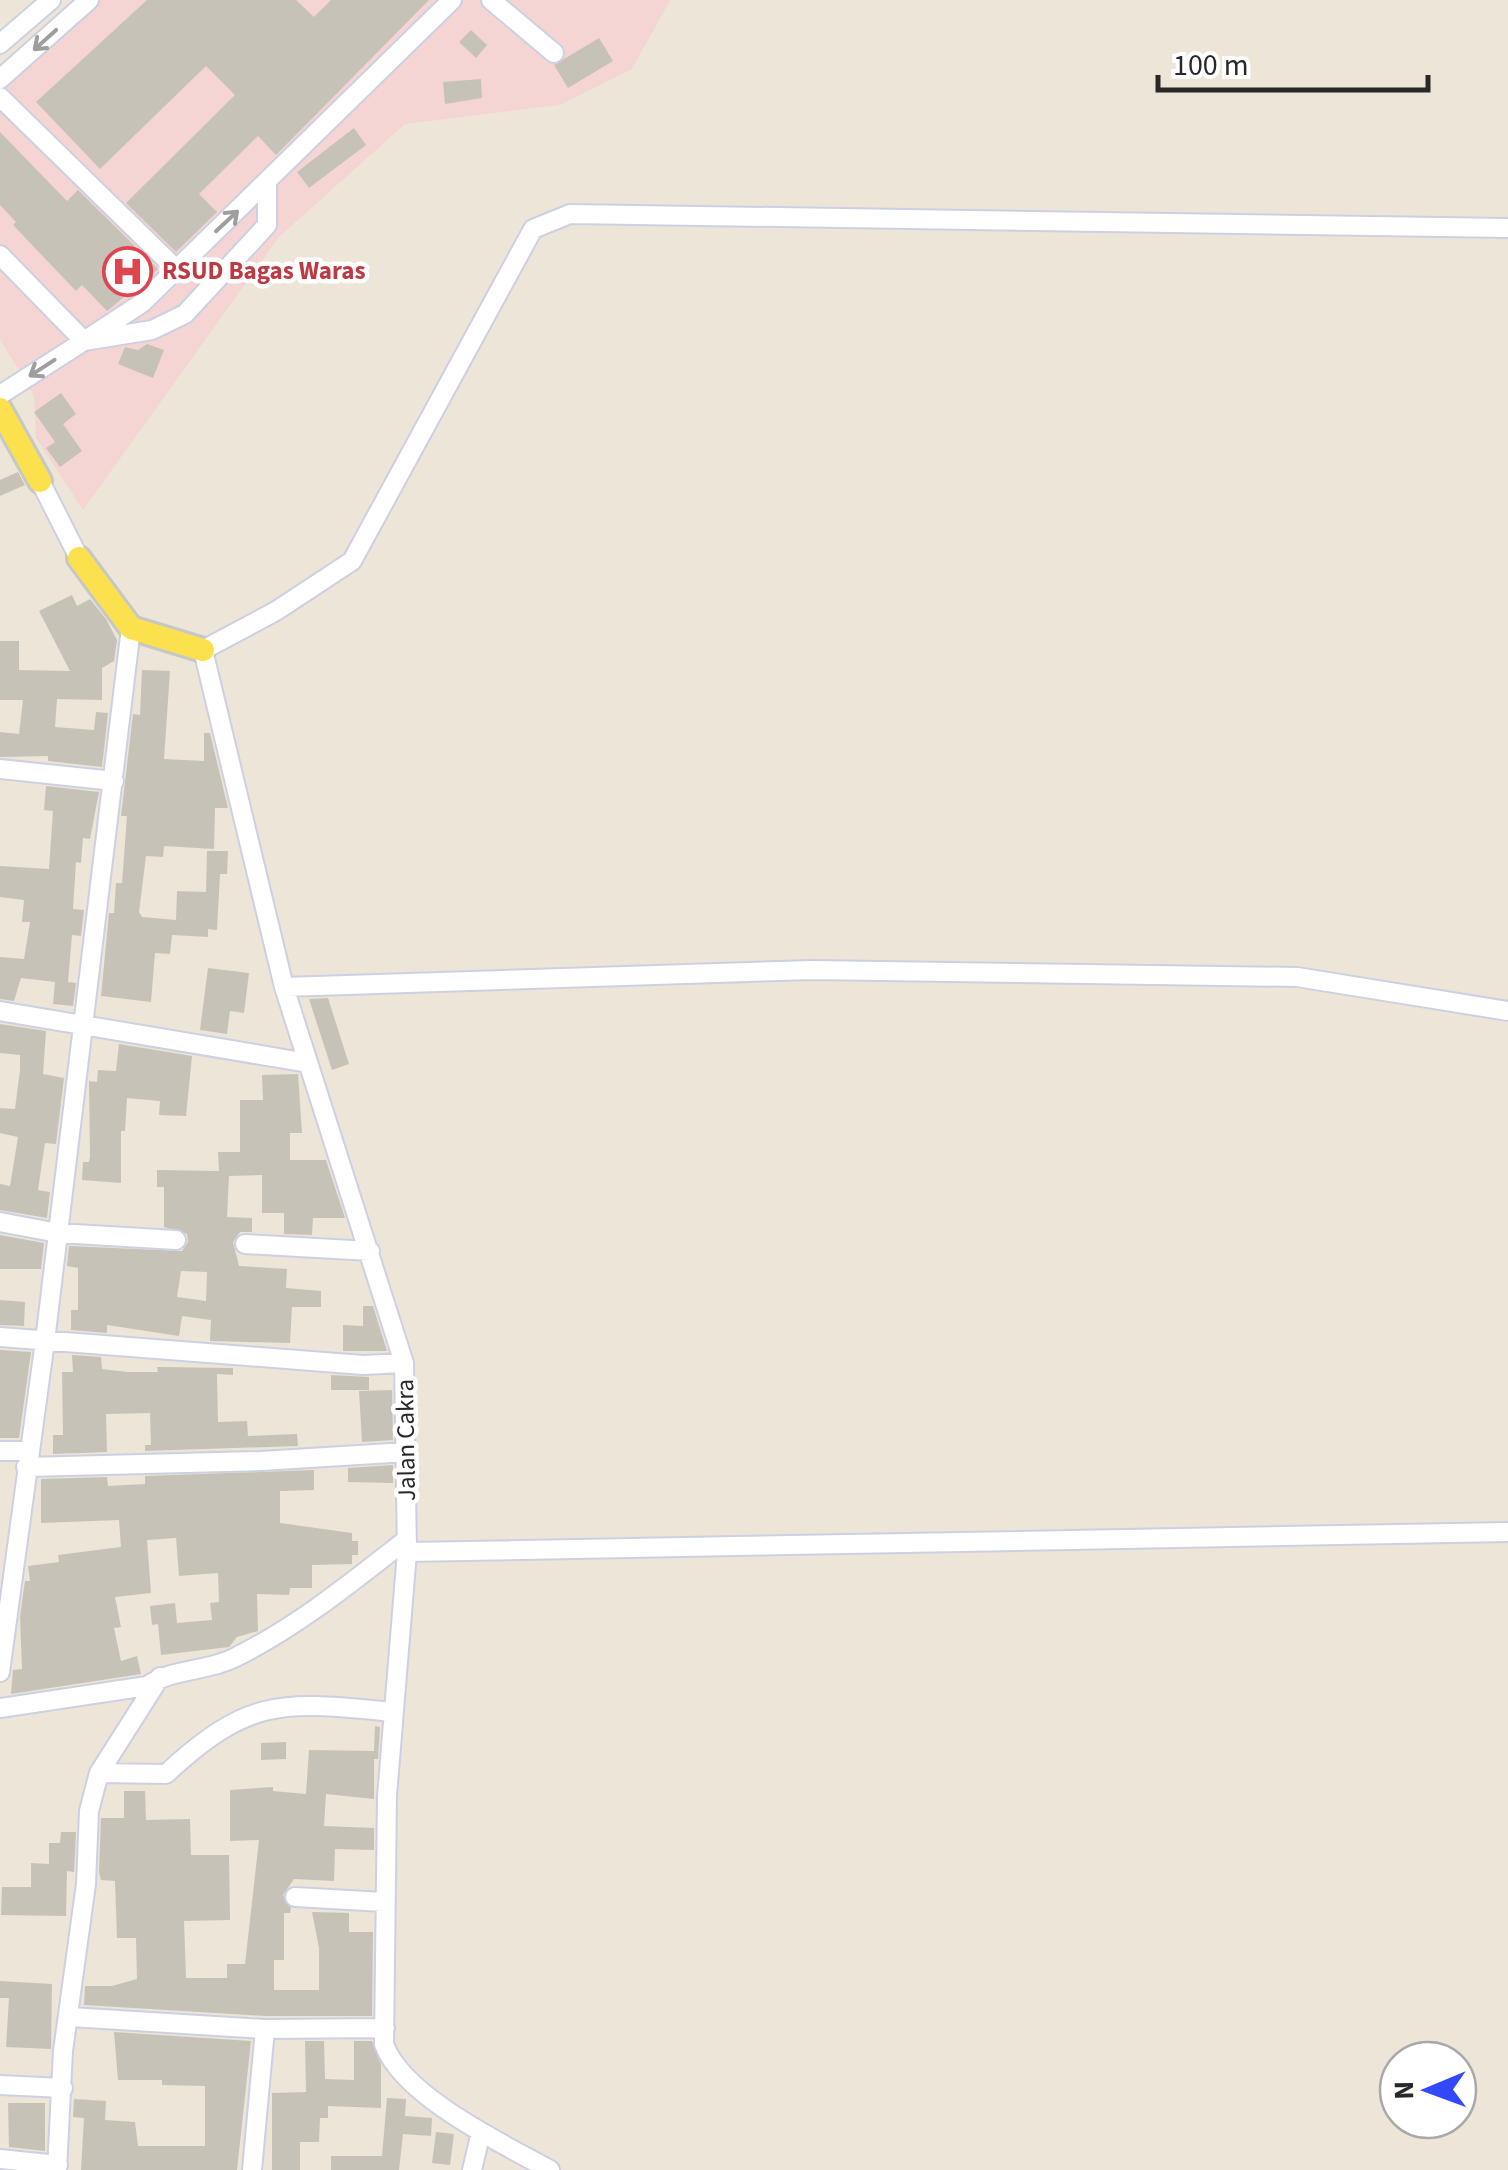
<svg xmlns="http://www.w3.org/2000/svg" width="1508" height="2170" font-family="'Source Sans 3',sans-serif">
<style>
.medical{fill:#f4d5d4}
.building{fill:#c7c2b8;fill-rule:evenodd}
.lines{fill:none;stroke-linecap:round;stroke-linejoin:round}
.minor-casing{stroke:#cdd0e3;stroke-width:22}
.major-casing{stroke:#c7c7c7;stroke-width:28}
.minor{stroke:#fff;stroke-width:18}
.major{stroke:#fce14e;stroke-width:22}
.oneway{stroke:#9e9e9e}
.labels{text-anchor:middle;dominant-baseline:central;stroke-width:9;stroke-linejoin:round;paint-order:stroke}
.health-label{font-size:25px;font-weight:bold;fill:#be3a42;stroke:#fff;text-anchor:start}
.street-label{font-size:25px;fill:#282828;stroke:#fff}
</style>
<rect width="100%" height="100%" fill="#ece5d8"/>
<path class="medical" d="M 76,0 L 670,0 L 632,69 L 559,105 L 405,124 L 279,237 L 83,510 L 36,438 L 34,396 L 0,339 L 0,65 Z"/>
<path class="building" d="M 147,0 L 296,0 L 314,17 L 331,0 L 429,0 L 276,155 L 258,136 L 199,194 L 217,212 L 176,252 L 126,203 L 235,95 L 206,66 L 100,169 L 36,102 Z
M 471,30 L 487,45 L 476,58 L 459,42 Z
M 599,38 L 613,61 L 568,88 L 554,65 Z
M 481,79 L 482,98 L 445,104 L 443,82 Z
M 354,128 L 366,145 L 309,188 L 297,172 Z
M 0,132 L 67,201 L 78,190 L 158,269 L 107,311 L 82,285 L 76,291 L 13,225 L 16,222 L 0,205 Z
M 147,344 L 164,350 L 153,378 L 118,364 L 125,347 L 138,350 Z
M 61,393 L 76,414 L 63,424 L 82,451 L 60,467 L 46,448 L 55,442 L 34,412 Z
M 18,472 L 25,485 L 0,496 L 0,480 Z
M 72,595 L 77,606 L 90,599 L 106,619 L 117,640 L 114,661 L 102,668 L 102,700 L 57,699 L 55,727 L 94,730 L 96,712 L 108,713 L 102,767 L 48,761 L 48,756 L 0,757 L 0,732 L 19,734 L 23,700 L 0,700 L 0,641 L 19,641 L 19,670 L 70,671 L 39,611 Z
M 142,670 L 170,671 L 164,759 L 204,761 L 204,733 L 210,733 L 228,808 L 215,808 L 214,849 L 164,846 L 163,857 L 146,856 L 139,912 L 142,917 L 176,920 L 177,891 L 206,892 L 207,851 L 228,851 L 227,874 L 220,874 L 217,930 L 208,929 L 208,937 L 172,935 L 170,954 L 155,953 L 151,1002 L 101,996 L 109,913 L 114,913 L 116,883 L 122,883 L 127,816 L 121,816 L 133,714 L 140,715 Z
M 46,786 L 99,792 L 90,839 L 83,838 L 81,863 L 76,862 L 73,909 L 84,910 L 81,936 L 72,935 L 68,982 L 76,983 L 73,1006 L 53,1004 L 55,982 L 21,978 L 14,1001 L 0,999 L 0,957 L 24,959 L 30,922 L 22,922 L 24,900 L 0,897 L 0,866 L 49,869 L 53,811 L 44,810 Z
M 208,968 L 249,973 L 244,1013 L 230,1011 L 227,1034 L 200,1030 Z
M 328,998 L 349,1064 L 332,1070 L 309,999 Z
M 0,1024 L 46,1031 L 43,1074 L 64,1078 L 56,1144 L 45,1143 L 38,1190 L 50,1192 L 47,1218 L 0,1210 L 0,1184 L 10,1186 L 18,1137 L 0,1133 L 0,1108 L 15,1109 L 20,1070 L 20,1055 L 0,1053 Z
M 119,1044 L 192,1056 L 186,1116 L 159,1115 L 160,1101 L 127,1098 L 125,1131 L 121,1131 L 121,1183 L 82,1180 L 83,1162 L 89,1162 L 90,1156 L 89,1081 L 97,1082 L 98,1070 L 116,1071 Z
M 298,1074 L 302,1133 L 290,1133 L 290,1160 L 326,1160 L 345,1218 L 313,1218 L 312,1235 L 284,1234 L 284,1213 L 262,1213 L 262,1175 L 229,1176 L 227,1217 L 252,1218 L 252,1232 L 240,1232 L 233,1242 L 239,1266 L 287,1269 L 286,1288 L 321,1291 L 321,1307 L 292,1307 L 290,1343 L 210,1341 L 211,1320 L 182,1316 L 179,1336 L 107,1325 L 107,1333 L 71,1330 L 71,1310 L 78,1310 L 78,1268 L 67,1266 L 69,1246 L 182,1251 L 188,1242 L 187,1234 L 164,1227 L 164,1187 L 157,1187 L 157,1170 L 219,1171 L 218,1152 L 240,1152 L 240,1100 L 263,1100 L 262,1075 ZM 181,1271 L 207,1272 L 206,1301 L 177,1297 Z
M 0,1235 L 44,1243 L 41,1269 L 0,1269 Z
M 0,1300 L 25,1302 L 24,1326 L 0,1325 Z
M 363,1306 L 373,1306 L 387,1351 L 343,1351 L 343,1325 L 363,1326 Z
M 0,1350 L 31,1352 L 19,1438 L 0,1438 Z
M 72,1355 L 101,1357 L 102,1369 L 127,1372 L 158,1372 L 157,1367 L 233,1368 L 233,1375 L 217,1374 L 218,1422 L 247,1421 L 248,1436 L 297,1434 L 298,1446 L 145,1451 L 145,1445 L 151,1445 L 150,1413 L 106,1414 L 107,1452 L 53,1454 L 53,1435 L 63,1435 L 62,1372 L 73,1372 Z
M 331,1375 L 369,1377 L 369,1390 L 331,1390 Z
M 392,1390 L 393,1440 L 362,1442 L 359,1391 Z
M 393,1465 L 393,1483 L 348,1482 L 348,1468 Z
M 314,1470 L 314,1490 L 280,1491 L 280,1523 L 352,1533 L 352,1541 L 358,1541 L 358,1555 L 352,1555 L 352,1564 L 312,1565 L 312,1588 L 290,1588 L 289,1595 L 257,1594 L 258,1631 L 237,1637 L 229,1647 L 161,1655 L 158,1624 L 152,1625 L 150,1606 L 175,1603 L 177,1623 L 212,1620 L 210,1603 L 219,1602 L 218,1573 L 179,1576 L 176,1538 L 147,1540 L 151,1593 L 115,1597 L 121,1627 L 114,1628 L 121,1661 L 137,1656 L 141,1674 L 11,1694 L 13,1670 L 22,1669 L 20,1617 L 25,1581 L 30,1581 L 28,1566 L 59,1562 L 58,1555 L 121,1547 L 119,1520 L 41,1523 L 41,1479 L 107,1477 L 108,1486 L 145,1484 L 145,1476 Z
M 375,1726 L 380,1727 L 378,1759 L 374,1759 L 374,1799 L 326,1794 L 324,1826 L 374,1828 L 374,1850 L 335,1849 L 334,1881 L 294,1879 L 283,1895 L 291,1908 L 290,1913 L 284,1913 L 284,1960 L 274,1960 L 274,1990 L 319,1990 L 319,1948 L 312,1912 L 349,1913 L 349,1932 L 373,1932 L 372,2016 L 265,2016 L 84,2005 L 85,1986 L 112,1986 L 137,1979 L 136,1938 L 117,1938 L 115,1881 L 101,1880 L 99,1872 L 101,1818 L 124,1818 L 124,1791 L 145,1791 L 146,1820 L 190,1819 L 191,1855 L 229,1855 L 230,1920 L 184,1921 L 186,1978 L 227,1978 L 227,1964 L 245,1964 L 259,1840 L 230,1841 L 230,1790 L 273,1787 L 273,1791 L 306,1794 L 309,1750 L 374,1751 Z
M 286,1742 L 286,1759 L 261,1760 L 261,1743 Z
M 61,1832 L 76,1832 L 74,1872 L 67,1871 L 66,1916 L 1,1915 L 2,1887 L 31,1887 L 31,1863 L 49,1864 L 49,1843 L 60,1843 Z
M 0,1981 L 52,1984 L 51,2049 L 6,2047 L 9,1998 L 0,1998 Z
M 114,2032 L 251,2041 L 237,2170 L 81,2170 L 84,2118 L 73,2117 L 74,2099 L 106,2101 L 105,2120 L 135,2122 L 138,2146 L 205,2146 L 205,2086 L 162,2085 L 162,2080 L 118,2080 Z
M 305,2041 L 324,2041 L 325,2079 L 354,2080 L 354,2041 L 372,2041 L 381,2064 L 381,2108 L 328,2106 L 328,2118 L 320,2118 L 319,2142 L 300,2142 L 300,2170 L 272,2170 L 272,2093 L 306,2092 Z
M 387,2098 L 406,2099 L 405,2116 L 432,2118 L 431,2136 L 403,2134 L 399,2170 L 331,2170 L 331,2156 L 382,2156 Z
M 8,2103 L 45,2103 L 45,2151 L 9,2147 Z
M 436,2132 L 454,2134 L 450,2165 L 432,2163 Z"/>
<g class="lines">
<defs>
<path id="minor" d="M 491,0 L 554,53
M 0,44 L 51,0
M 0,79 L 89,0
M 0,97 L 176,269
M 0,255 L 84,341 L 142,303 L 452,0
M 0,395 L 84,341 L 152,330 L 185,314 L 267,225 L 267,185
M 40,481 L 79,558
M 0,769 L 114,781
M 284,987 L 812,970 L 1297,977 L 1508,1011
M 0,1011 L 308,1063
M 0,1222 L 58,1233 L 176,1240
M 245,1244 L 370,1251
M 0,1337 L 363,1365 L 404,1363
M 0,1451 L 29,1451
M 26,1467 L 261,1461 L 407,1452
M 407,1552 L 1508,1532
M 0,1672 L 45,1341 L 131,628
M 0,1708 L 147,1686 C 173,1668 206,1672 234,1658 C 297,1627 352,1582 407,1539
M 99,1773 L 166,1774 C 251,1695 284,1702 394,1712
M 295,1897 L 384,1902
M 70,2017 L 265,2029 L 385,2028
M 0,2085 L 63,2088
M 0,2159 L 58,2165
M 57,2170 L 63,2051 L 86,1884 L 89,1811 L 99,1773 L 160,1677
M 252,2170 L 265,2029
M 472,2170 L 481,2132
M 550,2170 C 503,2144 402,2096 384,2044 L 387,1796 L 407,1552 L 404,1363 L 284,987 L 203,650 L 276,611 L 352,561 L 533,229 L 570,214 L 1508,228"/>
<path id="major" d="M 0,409 L 40,481
M 79,558 L 131,628 L 203,650"/>
</defs>
<use href="#minor" class="minor-casing"/>
<use href="#major" class="major-casing"/>
<use href="#minor" class="minor"/>
<use href="#major" class="major"/>
</g>
<defs><path id="oneway-shaft" d="M-6 0H5M1.5-3L5.5 0L1.5 3" fill="none" stroke-width="1.6" stroke-linecap="round" stroke-linejoin="round" transform="scale(2.5)"/></defs>
<g class="oneway">
<use href="#oneway-shaft" transform="translate(45 40) rotate(138)"/>
<use href="#oneway-shaft" transform="translate(227 221) rotate(-43)"/>
<use href="#oneway-shaft" transform="translate(42 368) rotate(147)"/>
</g>
<defs>
<symbol id="hospital-ring" viewBox="-11 -11 22 22"><circle r="9.5" fill="#fff" stroke="#e0444e" stroke-width="1.5"/><path d="M-5-5h3v3.5h4V-5h3V5h-3V1.5h-4V5h-3Z" fill="#e0444e"/></symbol>
</defs>
<g fill-rule="evenodd">
<use href="#hospital-ring" x="100" y="244" width="55" height="55"/>
</g>
<g class="labels">
<g class="health-label">
<text x="162" y="271">RSUD Bagas Waras</text>
</g>
<g class="street-label">
<text transform="translate(406 1440) rotate(-91)">Jalan Cakra</text>
</g>
</g>
<g transform="translate(1428 2090) rotate(269)"><circle r="48" fill="#ffffff" stroke="#a9a9a9" stroke-width="2.5"/>
<path d="M0-8L18 38L0 25L-18 38Z" fill="#3248ff"/>
<text y="-15" font-size="28" font-weight="bold" text-anchor="middle" fill="#282828">N</text>
</g>
<path d="M1158 75v15h270v-15" fill="none" stroke="#282828" stroke-width="5"/>
<text x="1173" y="75" font-size="30" fill="#282828" stroke="#ffffff" stroke-width="8" paint-order="stroke">100 m</text>
</svg>
